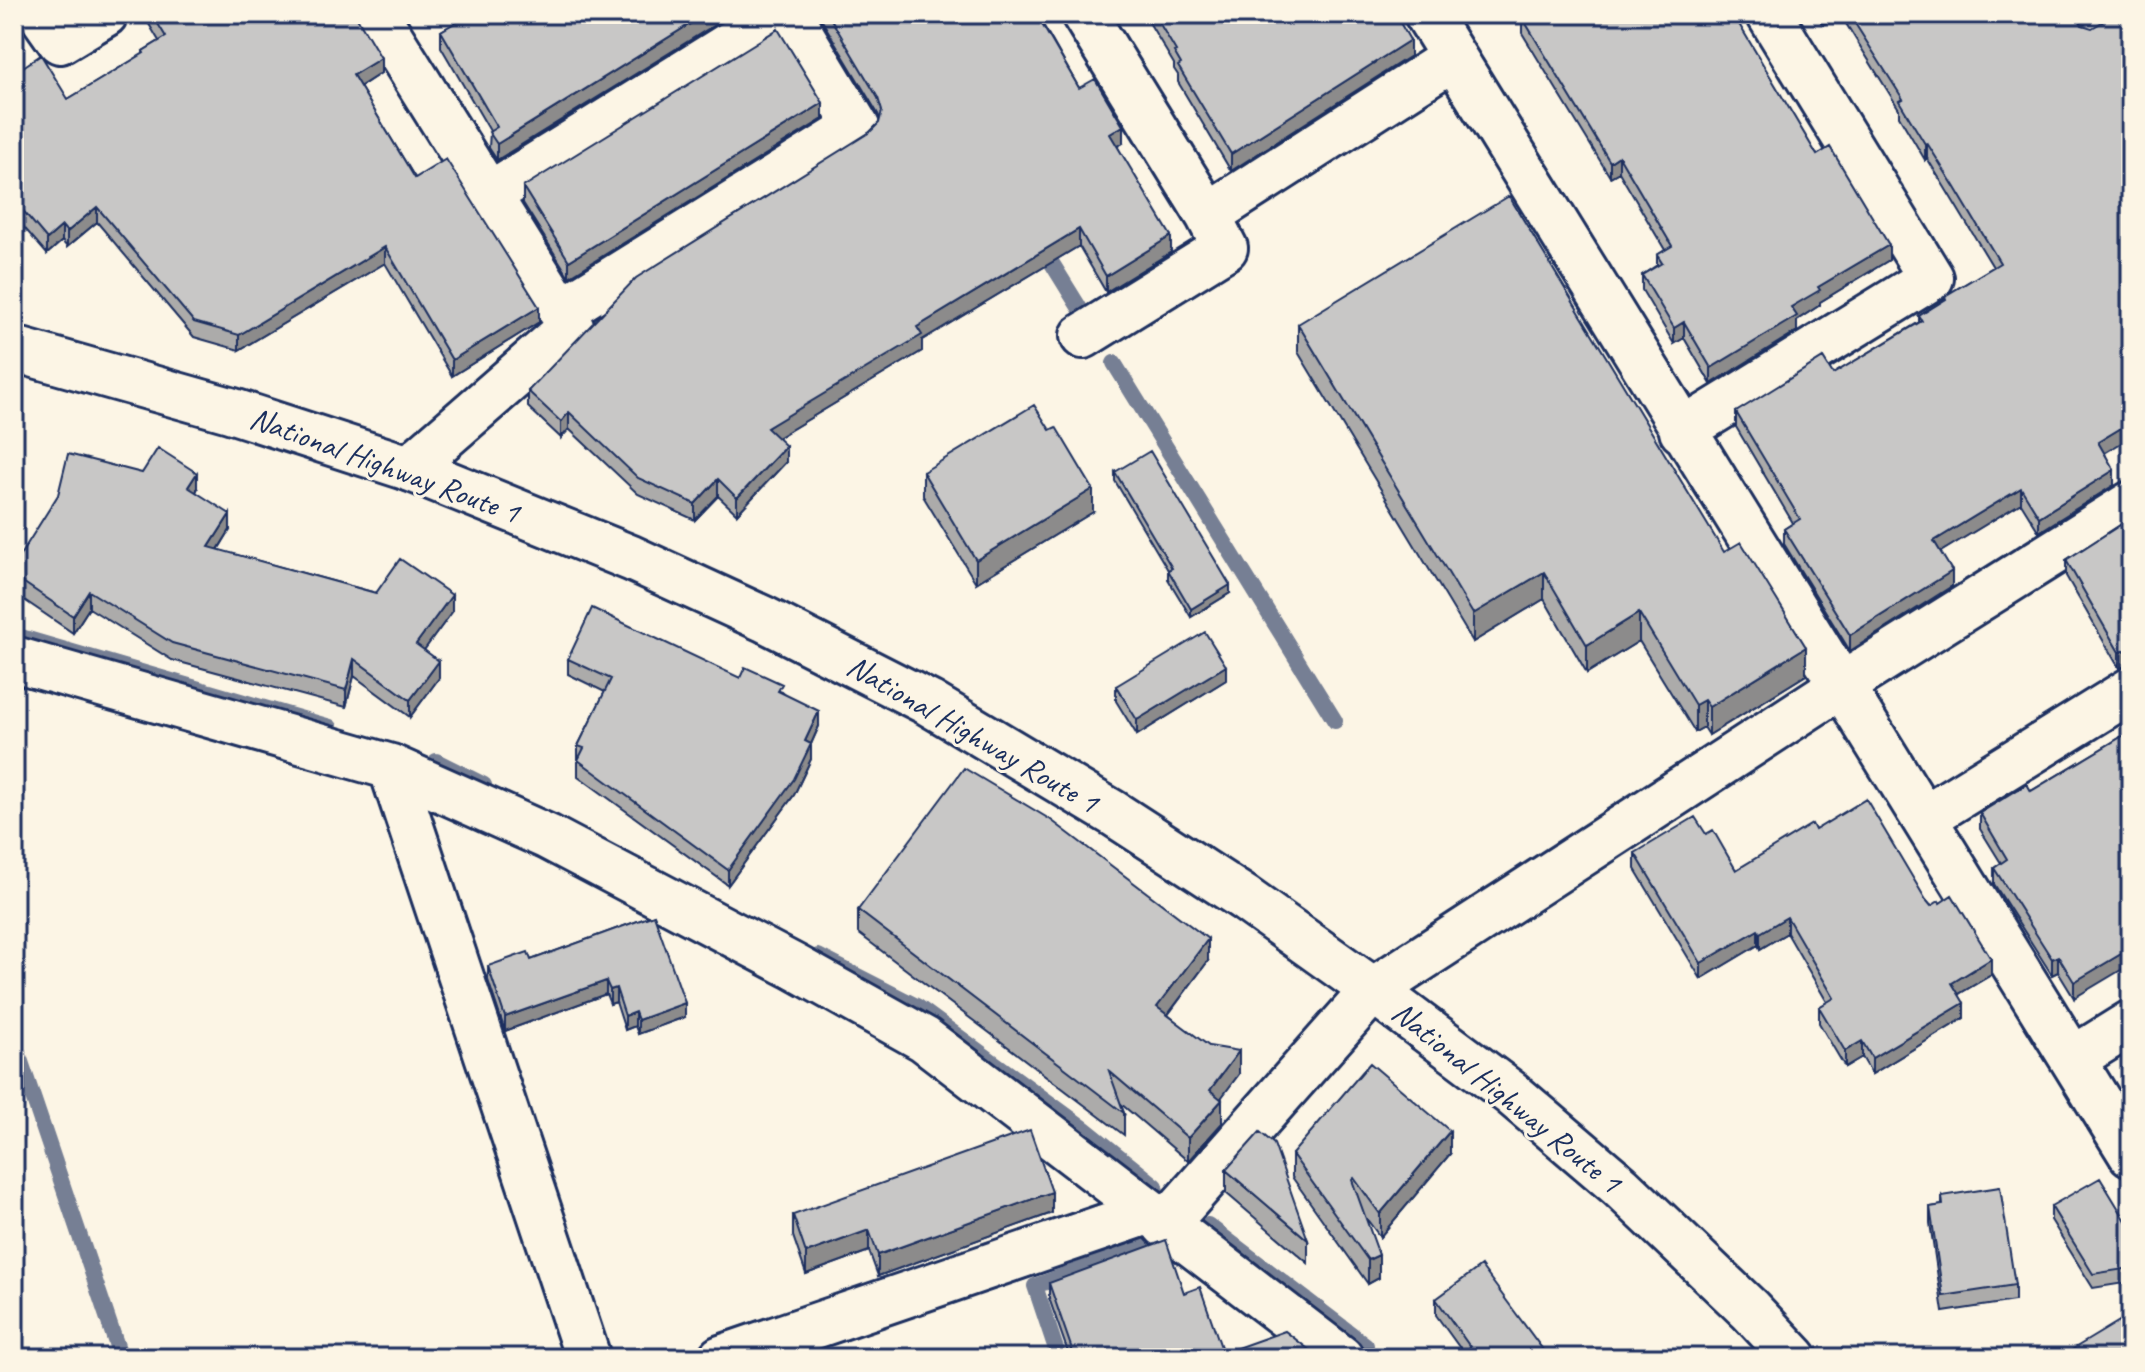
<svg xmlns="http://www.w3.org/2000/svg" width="2145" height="1372" font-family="Caveat,sans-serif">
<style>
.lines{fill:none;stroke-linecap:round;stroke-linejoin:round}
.stream{stroke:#767f94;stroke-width:16}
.lane-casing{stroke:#1b2f5e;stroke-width:34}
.street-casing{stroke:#1b2f5e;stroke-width:50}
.highway-casing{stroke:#1b2f5e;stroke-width:50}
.lane{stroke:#fcf5e5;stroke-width:28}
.street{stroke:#fcf5e5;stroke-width:44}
.highway{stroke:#fcf5e5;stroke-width:44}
.wall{fill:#acabaa;stroke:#1b2f5e;stroke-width:2}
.shaded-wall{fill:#8c8b8b;stroke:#1b2f5e;stroke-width:2}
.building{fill:#c8c7c6;stroke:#1b2f5e;stroke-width:2}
.labels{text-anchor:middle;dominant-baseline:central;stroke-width:6;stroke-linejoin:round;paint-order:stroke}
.street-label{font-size:32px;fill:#1b2f5e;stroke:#fcf5e5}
</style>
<rect width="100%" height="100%" fill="#fcf5e5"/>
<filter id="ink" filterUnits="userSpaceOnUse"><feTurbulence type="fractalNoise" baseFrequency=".0125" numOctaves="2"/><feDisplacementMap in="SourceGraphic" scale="16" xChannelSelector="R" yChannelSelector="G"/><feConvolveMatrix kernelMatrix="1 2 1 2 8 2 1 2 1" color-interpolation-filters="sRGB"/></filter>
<g filter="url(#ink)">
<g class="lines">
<path class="stream" d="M 1040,244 L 1079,307
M 1114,363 L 1335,721
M 14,635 L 330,727
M 436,761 L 484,785
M 818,956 L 918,1007 L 1085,1129 L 1156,1186
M 14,1041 L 121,1358
M 1208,1225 L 1366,1345
M 1059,1358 L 1035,1286 L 1143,1247"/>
<defs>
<path id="lane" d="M 2091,26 L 2112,14"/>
<path id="street" d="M 41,14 L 60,41 L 105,14
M 376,14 L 571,327 L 409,468
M 1084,14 L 1208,215 L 1453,58
M 1427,14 L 2131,1154
M 490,194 L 779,14
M 561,311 L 857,127 L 789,14
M 1083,336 L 1225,248 L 1208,215
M 1682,431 L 1931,278 L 1769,14
M 14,659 L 391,767 L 548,837 L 795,967 L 924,1039 L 1341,1358
M 391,767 L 588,1358
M 1924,818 L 2131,690
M 2073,1059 L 2131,1023
M 1165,1225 L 1373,990 L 1842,685 L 2131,504
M 721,1358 L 1148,1212"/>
<path id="highway" d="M 14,349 L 230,410 L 409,468 L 631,558 L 764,619 L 929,703 L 1113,813 L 1244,898 L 1373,990 L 1511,1093 L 1620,1186 L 1750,1310 L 1795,1358"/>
</defs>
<use href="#lane" class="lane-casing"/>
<use href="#street" class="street-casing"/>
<use href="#highway" class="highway-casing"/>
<use href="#lane" class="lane"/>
<use href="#street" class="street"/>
<use href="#highway" class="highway"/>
</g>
<path class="wall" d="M 143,14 L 355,14 L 381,73 L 360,87 L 415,178 L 539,322 L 452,376 L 385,263 L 239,350 L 194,337 L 97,222 L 67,247 L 62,241 L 47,254 L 14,216 L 14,66 L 23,67 L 68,99 L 143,54 L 143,51 L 159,41 Z
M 470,14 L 732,14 L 497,160 L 489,148 L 490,131 L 441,47 L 441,31 Z
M 818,14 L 1037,14 L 1079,88 L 1123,143 L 1117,146 L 1171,252 L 1106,292 L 1079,246 L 922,340 L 922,351 L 777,438 L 786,462 L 737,514 L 718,496 L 695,520 L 638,494 L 569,429 L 561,438 L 528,407 L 528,391 L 870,132 L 879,123 L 880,119 L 878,114 Z
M 1144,14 L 1395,14 L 1410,56 L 1231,171 L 1178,82 L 1178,75 L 1174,69 L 1174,64 Z
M 1816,14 L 2080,14 L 2077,17 L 2105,453 L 2114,485 L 2039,532 L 2021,503 L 1940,552 L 1952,586 L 1850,651 L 1784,544 L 1784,529 L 1793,523 L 1736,427 L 1736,412 L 1833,374 L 1919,322 L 1919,316 L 1945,299 L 1945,296 L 1993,267 L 1927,158 L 1925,160 L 1899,116 L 1899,109 L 1840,14 L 1823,25 Z
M 1522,17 L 1817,155 L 1889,260 L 1820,302 L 1820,305 L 1797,320 L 1797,331 L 1711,384 L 1684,338 L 1674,344 L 1642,290 L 1642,275 L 1657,265 L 1657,255 L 1665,250 L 1619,172 L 1610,177 L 1522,33 Z
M 823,119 L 569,277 L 523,203 L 523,187 Z
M 1298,324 L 1724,552 L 1806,675 L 1709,735 L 1704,727 L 1695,732 L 1639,641 L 1587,673 L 1544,599 L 1473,642 L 1298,352 Z
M 923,472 L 1093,512 L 976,583 L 923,496 Z
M 1115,472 L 1230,593 L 1191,617 L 1168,579 L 1168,570 L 1115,481 Z
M 197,490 L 196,492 L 230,530 L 218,550 L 376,593 L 452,612 L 424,650 L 439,678 L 410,717 L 354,676 L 346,707 L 172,660 L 89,608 L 73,633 L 14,593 L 14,565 Z
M 2131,518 L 2119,668 L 2066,576 L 2066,560 Z
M 568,659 L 740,678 L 782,692 L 819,726 L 811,744 L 811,759 L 794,795 L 728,885 L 578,776 L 578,746 L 605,692 L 568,674 Z
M 1226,680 L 1137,735 L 1116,701 L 1116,686 Z
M 2131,708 L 2131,730 L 2128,726 L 2128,710 Z
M 2131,731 L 2074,998 L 2058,972 L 2052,975 L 1994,884 L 1994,868 L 2001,863 L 1980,829 L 1980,813 L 2031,791 Z
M 1815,830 L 1926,900 L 1991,975 L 1959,994 L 1964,1018 L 1872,1074 L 1862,1057 L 1845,1067 L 1819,1023 L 1819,1007 L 1827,1002 L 1787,933 L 1760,949 L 1758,945 L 1701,979 L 1635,869 L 1635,853 L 1706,834 L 1736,870 Z
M 858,910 L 1208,961 L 1168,1015 L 1239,1074 L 1220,1099 L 1222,1123 L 1188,1161 L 1120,1103 L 1124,1113 L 1124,1135 L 858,933 Z
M 654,915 L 685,1017 L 638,1034 L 635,1026 L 625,1030 L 616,1002 L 610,1004 L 606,994 L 505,1031 L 488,980 L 488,966 L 531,960 Z
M 1292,1154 L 1450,1154 L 1380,1237 L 1366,1218 L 1379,1278 L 1368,1284 L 1292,1177 Z
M 1226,1170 L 1308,1240 L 1308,1263 L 1226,1193 Z
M 1942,1196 L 2015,1285 L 2015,1301 L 1943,1312 L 1930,1223 L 1930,1207 L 1942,1205 Z
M 2051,1206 L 2131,1229 L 2131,1282 L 2093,1288 L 2051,1220 Z
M 1052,1213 L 878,1276 L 869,1251 L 806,1274 L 793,1236 L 793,1215 Z
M 1049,1283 L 1184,1293 L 1223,1353 L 1314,1358 L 1070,1358 L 1049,1298 Z
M 1436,1299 L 1549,1358 L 1467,1358 L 1436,1315 Z"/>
<path class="shaded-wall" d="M 706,14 L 732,14 L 497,160 L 497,144 Z
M 1823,14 L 1840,14 L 1823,25 Z
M 1410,40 L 1410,56 L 1231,171 L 1231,154 Z
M 381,58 L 381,73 L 353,91 L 353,75 Z
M 823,103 L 823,119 L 569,277 L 569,261 Z
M 1123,126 L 1123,143 L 1110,151 L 1110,134 Z
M 1927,143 L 1927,158 L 1925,160 L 1925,144 Z
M 1619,156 L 1619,172 L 1610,177 L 1610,162 Z
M 97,207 L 97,222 L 67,247 L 67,232 Z
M 62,226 L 62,241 L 47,254 L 47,239 Z
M 1079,229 L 1079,246 L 922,340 L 922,351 L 767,444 L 767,428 L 917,327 Z
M 1171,236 L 1171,252 L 1106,292 L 1106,276 Z
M 1889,245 L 1889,260 L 1820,302 L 1820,305 L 1797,320 L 1797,331 L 1711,384 L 1711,368 L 1818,287 Z
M 385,247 L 385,263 L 239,350 L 239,335 Z
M 539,307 L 539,322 L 452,376 L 452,360 Z
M 1684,322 L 1684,338 L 1674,344 L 1674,328 Z
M 569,412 L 569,429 L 561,438 L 561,422 Z
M 2131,422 L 2131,437 L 2098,457 L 2098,442 Z
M 786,446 L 786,462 L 737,514 L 737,498 Z
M 2114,470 L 2114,485 L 2039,532 L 2039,517 Z
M 197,473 L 197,490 L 188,504 L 188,487 Z
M 718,479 L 718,496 L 695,520 L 695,504 Z
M 2021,488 L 2021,503 L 1934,556 L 1934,541 Z
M 1093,489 L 1093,512 L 976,583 L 976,560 Z
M 230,514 L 230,530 L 209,564 L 209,547 Z
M 1952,571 L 1952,586 L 1850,651 L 1850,635 Z
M 1544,572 L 1544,599 L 1473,642 L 1473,614 Z
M 1230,585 L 1230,593 L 1191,617 L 1191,609 Z
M 89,591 L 89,608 L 73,633 L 73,616 Z
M 452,595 L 452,612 L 416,661 L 416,644 Z
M 1639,613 L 1639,641 L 1587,673 L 1587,645 Z
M 1806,647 L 1806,675 L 1709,735 L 1709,707 Z
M 2131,649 L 2131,665 L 2119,668 L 2119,652 Z
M 354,659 L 354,676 L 346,707 L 346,690 Z
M 439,661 L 439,678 L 410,717 L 410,700 Z
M 1226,666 L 1226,680 L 1137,735 L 1137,720 Z
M 1704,700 L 1704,727 L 1695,732 L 1695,705 Z
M 819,711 L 819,726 L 811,744 L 811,759 L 794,795 L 728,885 L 728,870 L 805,741 Z
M 1787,917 L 1787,933 L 1760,949 L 1760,933 Z
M 1758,930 L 1758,945 L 1701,979 L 1701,963 Z
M 1208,939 L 1208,961 L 1157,1029 L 1157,1007 Z
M 2131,948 L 2131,964 L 2074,998 L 2074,982 Z
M 2058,956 L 2058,972 L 2052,975 L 2052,959 Z
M 1991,959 L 1991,975 L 1952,998 L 1952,983 Z
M 606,981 L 606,994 L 505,1031 L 505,1017 Z
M 616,988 L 616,1002 L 610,1004 L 610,990 Z
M 685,1003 L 685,1017 L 638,1034 L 638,1020 Z
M 1964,1003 L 1964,1018 L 1872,1074 L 1872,1058 Z
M 635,1012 L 635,1026 L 625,1030 L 625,1016 Z
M 1862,1041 L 1862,1057 L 1845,1067 L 1845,1051 Z
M 1239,1051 L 1239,1074 L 1210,1113 L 1210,1090 Z
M 1222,1100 L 1222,1123 L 1188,1161 L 1188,1138 Z
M 1450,1131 L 1450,1154 L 1380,1237 L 1380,1214 Z
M 1052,1192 L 1052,1213 L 878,1276 L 878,1255 Z
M 869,1230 L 869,1251 L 806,1274 L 806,1253 Z
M 1379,1255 L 1379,1278 L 1368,1284 L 1368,1260 Z"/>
<path class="building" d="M 152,14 L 355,14 L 381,58 L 353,75 L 415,178 L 446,159 L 539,307 L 452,360 L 385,247 L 239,335 L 194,322 L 97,207 L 67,232 L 62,226 L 47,239 L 14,200 L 14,66 L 19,62 L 23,67 L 41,55 L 68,99 L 144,53 L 143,51 L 166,37 Z
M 470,14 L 706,14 L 497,144 L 489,132 L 497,127 L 441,31 Z
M 828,14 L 1036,14 L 1079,88 L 1095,79 L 1123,126 L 1110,134 L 1171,236 L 1106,276 L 1079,229 L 917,327 L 922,335 L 767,428 L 786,446 L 737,498 L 718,479 L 695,504 L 638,478 L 569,412 L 561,422 L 528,391 L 636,278 L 870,132 L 879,123 L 882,111 L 878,98 Z
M 1154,14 L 1395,14 L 1410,40 L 1231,154 L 1178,66 L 1181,64 L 1174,52 L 1176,51 Z
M 1527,14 L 1733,14 L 1817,155 L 1830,147 L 1889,245 L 1818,287 L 1820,290 L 1791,307 L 1797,316 L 1711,368 L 1684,322 L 1674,328 L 1642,275 L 1662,263 L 1657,255 L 1672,246 L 1619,156 L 1610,162 L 1522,17 Z
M 1849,14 L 2076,14 L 2082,25 L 2092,28 L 2116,14 L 2131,14 L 2131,422 L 2098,442 L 2114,470 L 2039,517 L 2021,488 L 1934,541 L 1952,571 L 1850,635 L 1784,529 L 1800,519 L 1736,412 L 1823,358 L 1833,374 L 1922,321 L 1919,316 L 1946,299 L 1945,296 L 2000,263 L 1954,186 L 1927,143 L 1925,144 L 1899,101 L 1903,99 Z
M 778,29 L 823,103 L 569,261 L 523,187 Z
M 1509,196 L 1724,552 L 1741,542 L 1806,647 L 1709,707 L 1704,700 L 1695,705 L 1639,613 L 1587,645 L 1544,572 L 1473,614 L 1298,324 Z
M 1034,405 L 1050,430 L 1056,427 L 1093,489 L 976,560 L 923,472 Z
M 158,448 L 197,473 L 188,487 L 230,514 L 209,547 L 376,593 L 400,559 L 452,595 L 416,644 L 439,661 L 410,700 L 354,659 L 346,690 L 172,643 L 89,591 L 73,616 L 14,576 L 14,565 L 58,495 L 68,454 L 142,473 Z
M 1150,451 L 1230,585 L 1191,609 L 1168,570 L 1172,568 L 1115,472 Z
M 2131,518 L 2131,649 L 2119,652 L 2066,560 Z
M 592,608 L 740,678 L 745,667 L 782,684 L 778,691 L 819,711 L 805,741 L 811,744 L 794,779 L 728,870 L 578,760 L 584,748 L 578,746 L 611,679 L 568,659 Z
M 1205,632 L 1226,666 L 1137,720 L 1116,686 Z
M 2131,731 L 2131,948 L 2074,982 L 2058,956 L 2052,959 L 1994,868 L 2007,859 L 1980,813 L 2027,784 L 2031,791 Z
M 964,768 L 1051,820 L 1208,939 L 1157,1007 L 1209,1046 L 1239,1051 L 1210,1090 L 1222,1100 L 1188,1138 L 1109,1071 L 1124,1113 L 858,910 Z
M 1866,799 L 1926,900 L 1931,906 L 1939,901 L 1940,903 L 1952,895 L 1991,959 L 1952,983 L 1964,1003 L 1872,1058 L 1862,1041 L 1845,1051 L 1819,1007 L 1834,998 L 1787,917 L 1760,933 L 1758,930 L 1701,963 L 1635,853 L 1695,817 L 1706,834 L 1713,830 L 1736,870 L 1812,824 L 1815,830 Z
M 654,915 L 685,1003 L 638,1020 L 635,1012 L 625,1016 L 616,988 L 610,990 L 606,981 L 505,1017 L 488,966 L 528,952 L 531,960 Z
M 1370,1063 L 1450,1131 L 1380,1214 L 1354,1178 L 1352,1180 L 1379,1255 L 1368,1260 L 1292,1154 Z
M 1030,1130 L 1052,1192 L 878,1255 L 869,1230 L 806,1253 L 793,1215 Z
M 1260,1132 L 1274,1144 L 1308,1240 L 1226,1170 Z
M 2100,1178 L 2131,1229 L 2131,1268 L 2093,1274 L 2051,1206 Z
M 2000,1187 L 2015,1285 L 1943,1296 L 1930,1207 L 1943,1205 L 1942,1196 Z
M 1166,1240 L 1184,1293 L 1200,1287 L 1223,1353 L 1285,1331 L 1312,1352 L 1314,1358 L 1075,1358 L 1049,1283 Z
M 1481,1266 L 1549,1358 L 1478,1358 L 1436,1299 Z
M 2131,1314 L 2131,1358 L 2078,1358 L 2073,1349 Z
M 1647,1352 L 1652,1358 L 1639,1358 Z"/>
</g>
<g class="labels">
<g class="street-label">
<text transform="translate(385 465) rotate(20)">National Highway Route 1</text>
<text transform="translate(973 734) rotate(30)">National Highway Route 1</text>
<text transform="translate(1507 1097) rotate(39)">National Highway Route 1</text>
</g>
</g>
<rect width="2145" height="1372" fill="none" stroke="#fcf5e5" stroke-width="48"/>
<rect x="24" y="24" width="2097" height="1324" fill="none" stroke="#1b2f5e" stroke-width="3" filter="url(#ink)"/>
</svg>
